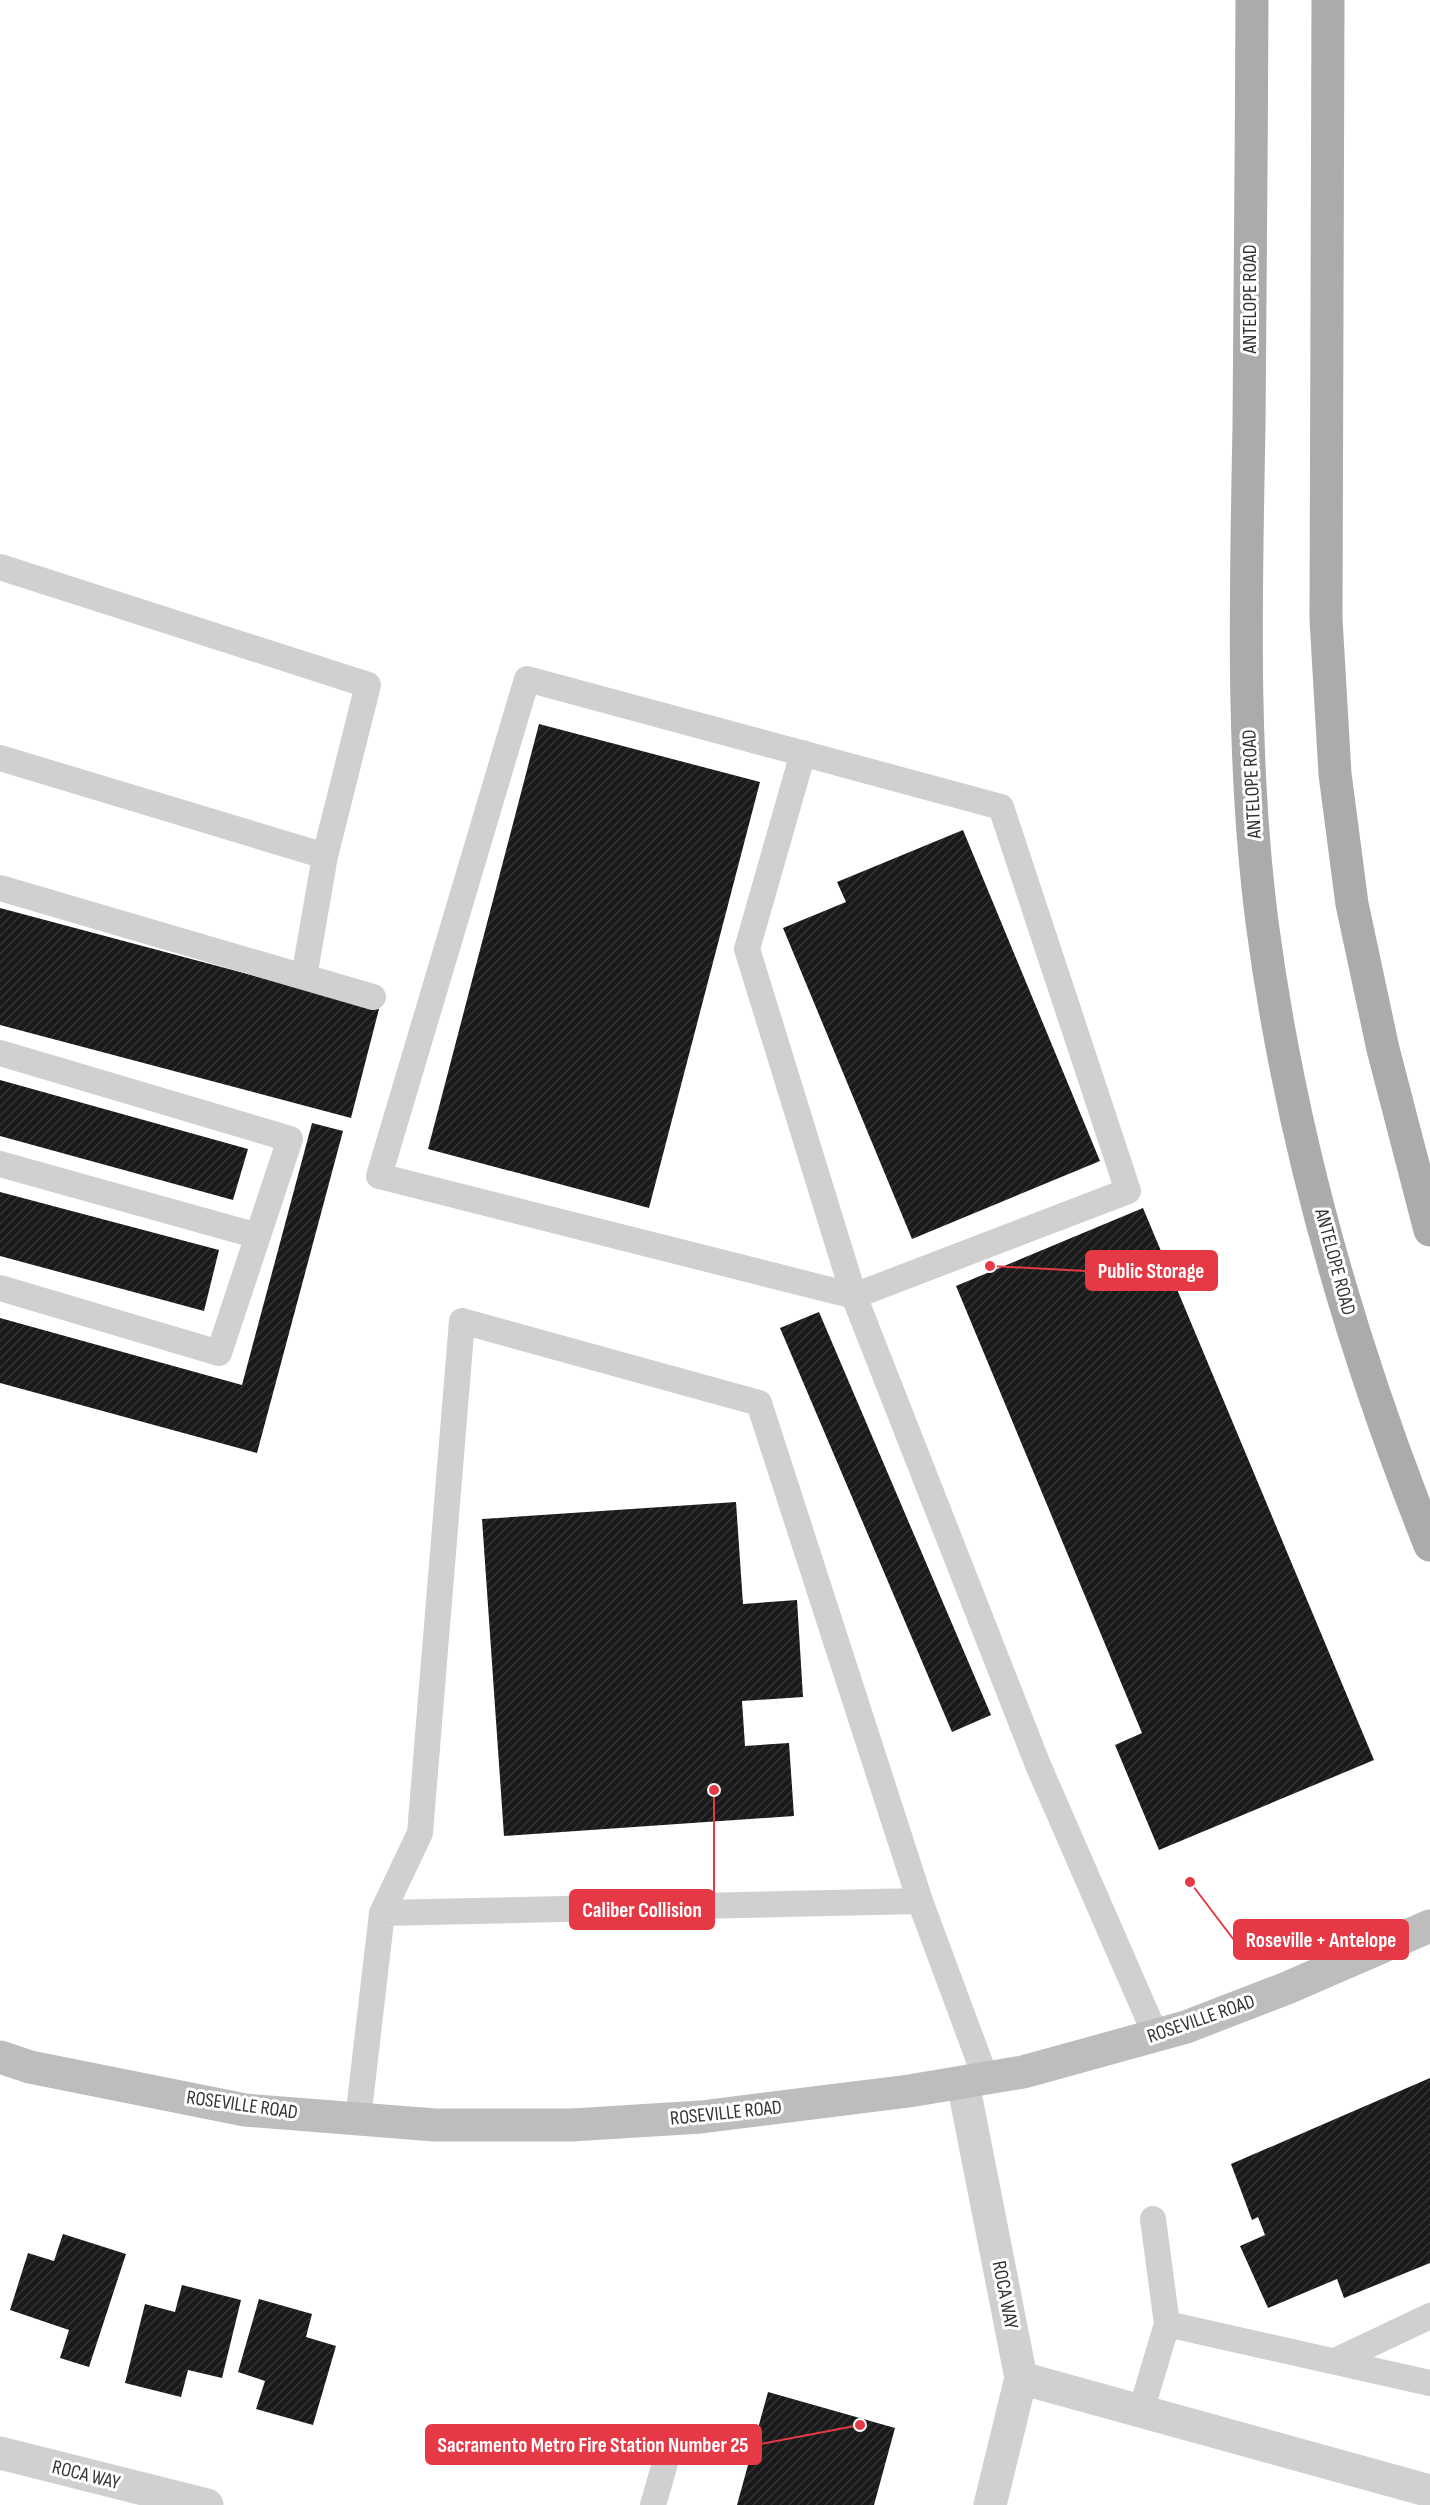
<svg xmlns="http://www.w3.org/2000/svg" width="1430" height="2505" font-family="'Sofia Sans Condensed',sans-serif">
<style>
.building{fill:url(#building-hatch)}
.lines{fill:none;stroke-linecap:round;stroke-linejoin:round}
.service{stroke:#d0d0d0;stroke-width:26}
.minor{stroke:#d0d0d0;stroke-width:33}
.secondary{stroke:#bdbdbd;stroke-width:33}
.primary{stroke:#ababab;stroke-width:33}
.labels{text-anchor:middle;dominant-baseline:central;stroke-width:6;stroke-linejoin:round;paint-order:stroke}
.street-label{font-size:20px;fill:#333;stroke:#fff}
.leader{fill:none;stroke:#e63946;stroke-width:2}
.callout-dot{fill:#e63946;stroke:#fff;stroke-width:2}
.callout{fill:#e63946;stroke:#e63946;stroke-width:2}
.callout-label{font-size:21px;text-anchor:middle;font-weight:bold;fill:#fff}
</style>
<defs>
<pattern id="building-hatch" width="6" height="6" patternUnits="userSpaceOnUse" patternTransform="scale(1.5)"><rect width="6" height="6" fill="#1a1a1a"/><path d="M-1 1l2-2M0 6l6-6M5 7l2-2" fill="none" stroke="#333"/></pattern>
</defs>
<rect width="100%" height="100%" fill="#fff"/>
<path class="building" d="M 539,724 L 760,782 L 649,1208 L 428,1149 Z
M 963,830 L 1100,1161 L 912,1239 L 783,928 L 846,902 L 837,882 Z
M 0,908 L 379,1009 L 351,1118 L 0,1025 Z
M 0,1080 L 248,1149 L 233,1200 L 0,1136 Z
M 312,1123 L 343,1131 L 257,1453 L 0,1383 L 0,1318 L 242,1385 Z
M 0,1192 L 219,1250 L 204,1311 L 0,1256 Z
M 1143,1208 L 1374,1760 L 1159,1850 L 1115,1745 L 1142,1733 L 956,1286 Z
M 819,1312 L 991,1715 L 952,1732 L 780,1328 Z
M 736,1502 L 743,1604 L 797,1600 L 803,1697 L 742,1701 L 745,1746 L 789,1743 L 794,1816 L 504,1836 L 482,1519 Z
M 1430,2078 L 1430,2263 L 1344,2298 L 1337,2279 L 1268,2308 L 1240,2246 L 1265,2235 L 1258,2217 L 1252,2220 L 1231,2164 Z
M 63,2234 L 126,2254 L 89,2367 L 60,2358 L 69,2330 L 10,2310 L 28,2253 L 54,2261 Z
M 182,2285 L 241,2300 L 222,2378 L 188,2370 L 181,2397 L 125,2383 L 145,2304 L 175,2312 Z
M 259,2299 L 312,2314 L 306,2337 L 336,2346 L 313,2425 L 256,2409 L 265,2381 L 238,2372 Z
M 768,2392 L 895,2428 L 874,2505 L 737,2505 Z"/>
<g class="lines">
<path class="service" d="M 0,567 L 368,685 L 325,856 L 0,758
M 527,679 L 1001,807 L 1128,1191 L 854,1296 L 379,1176 Z
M 803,753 L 747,949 L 854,1296 L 1038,1765 L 1156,2036
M 0,888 L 304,977 L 325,856
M 304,977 L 373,997
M 0,1053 L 290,1139 L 219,1353 L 0,1288
M 0,1164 L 258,1236
M 382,1913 L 920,1901
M 358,2119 L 382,1913 L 420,1833 L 462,1321 L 759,1403 L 920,1901 L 986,2079
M 1153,2219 L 1167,2324 L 1430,2383
M 1335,2361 L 1430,2316
M 1141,2411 L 1167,2324
M 653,2505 L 672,2439"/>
<path class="minor" d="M 963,2083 L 1021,2378 L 990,2505
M 1021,2378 L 1430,2491
M 0,2453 L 207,2505"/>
<path class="secondary" d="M 0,2057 L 30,2067 L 245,2110 L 435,2125 L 572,2125 L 701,2117 L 909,2091 L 1023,2072 L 1186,2027 L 1287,1988 L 1430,1926"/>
<path class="primary" d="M 1252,0 C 1251,142 1251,284 1249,426 C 1246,591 1241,758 1262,922 C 1290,1135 1350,1345 1430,1545
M 1328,0 L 1326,619 L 1335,774 L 1352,904 L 1383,1049 L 1430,1230"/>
</g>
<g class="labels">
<g class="street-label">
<text transform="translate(1250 299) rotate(-90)">ANTELOPE ROAD</text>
<text transform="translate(1252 784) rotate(-93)">ANTELOPE ROAD</text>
<text transform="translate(1335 1262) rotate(75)">ANTELOPE ROAD</text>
<text transform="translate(1201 2019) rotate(-19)">ROSEVILLE ROAD</text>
<text transform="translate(242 2105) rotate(8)">ROSEVILLE ROAD</text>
<text transform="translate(726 2113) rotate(-6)">ROSEVILLE ROAD</text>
<text transform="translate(1005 2295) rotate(79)">ROCA WAY</text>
<text transform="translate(86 2475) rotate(14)">ROCA WAY</text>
</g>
</g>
<path class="leader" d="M990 1266L1086 1271M714 1790L714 1909M1190 1882L1234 1940M860 2425L761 2444"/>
<g class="callout-dot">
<circle cx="990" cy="1266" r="6"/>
<circle cx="714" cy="1790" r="6"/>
<circle cx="1190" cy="1882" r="6"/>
<circle cx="860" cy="2425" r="6"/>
</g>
<g class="callout">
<rect x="1086" y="1251" width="131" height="39" rx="6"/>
<rect x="570" y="1890" width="144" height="39" rx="6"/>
<rect x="1234" y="1920" width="174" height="39" rx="6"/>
<rect x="426" y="2425" width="335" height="39" rx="6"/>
</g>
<g class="callout-label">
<text x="1151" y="1278">Public Storage</text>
<text x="642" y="1917">Caliber Collision</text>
<text x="1321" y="1947">Roseville + Antelope</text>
<text x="593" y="2452">Sacramento Metro Fire Station Number 25</text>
</g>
</svg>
